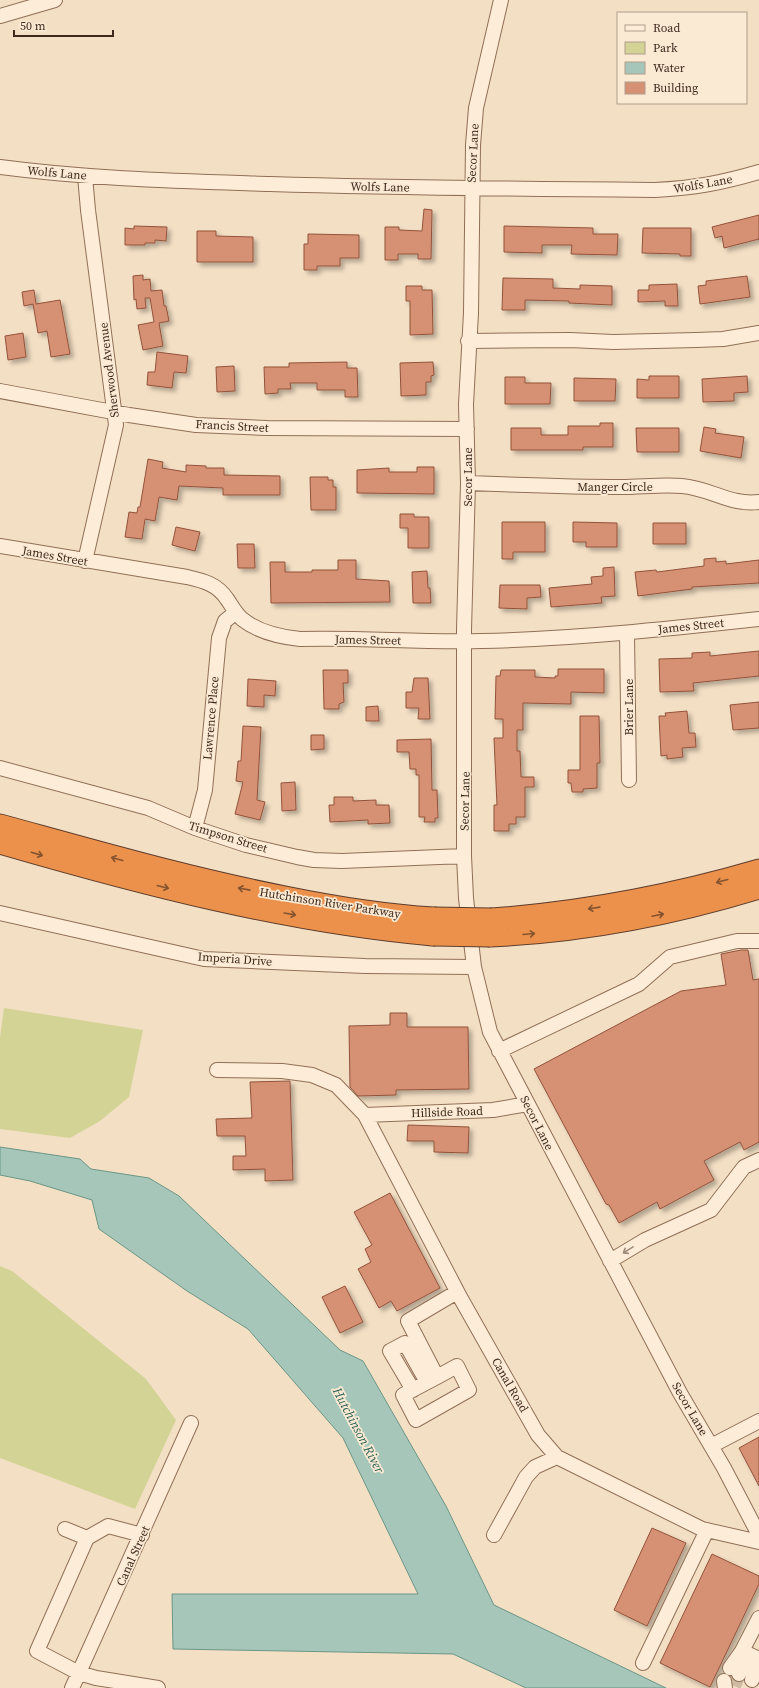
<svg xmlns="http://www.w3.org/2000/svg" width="759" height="1688" font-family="'Source Serif 4',serif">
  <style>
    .green { fill: #d3d396 }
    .water { fill: #a6c6b9; stroke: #6b9686 }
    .building { fill: #d69175; stroke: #93523a; filter: url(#shadow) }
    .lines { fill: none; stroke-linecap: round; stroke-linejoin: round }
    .minor-tunnel { stroke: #cfbba3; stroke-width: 14; stroke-dasharray: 14 7; stroke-linecap: butt }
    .minor-casing { stroke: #916f57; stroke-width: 16 }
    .highway-casing { stroke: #5e3d2c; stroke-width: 23 }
    .minor { stroke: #fdedd8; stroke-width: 14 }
    .highway { stroke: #ec914b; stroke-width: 21 }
    .highway-bridge-casing { stroke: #5e3d2c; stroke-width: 23; stroke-linecap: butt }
    .highway-bridge { stroke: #ec914b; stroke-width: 21 }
    .oneway { stroke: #84532f }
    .oneway2 { stroke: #9e8b7a }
    .labels { text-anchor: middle; stroke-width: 3.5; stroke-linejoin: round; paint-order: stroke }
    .street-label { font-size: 12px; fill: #3f291d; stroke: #faead4 }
    .water-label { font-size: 13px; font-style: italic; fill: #2b6056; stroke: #faead4 }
  </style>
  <defs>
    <filter id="shadow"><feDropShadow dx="3.5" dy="3.5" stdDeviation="2" flood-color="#0004"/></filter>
  </defs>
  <rect width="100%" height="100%" fill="#f3dfc4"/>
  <path class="green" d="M4,1008L143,1030L129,1097L100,1121L70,1138L0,1129V1038Z
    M0,1266L12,1271L146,1379L176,1420L135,1509L0,1458Z"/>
  <path class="water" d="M0,1147L80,1159L91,1169L149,1178L179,1196L340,1350L363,1361L446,1506L494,1605L666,1688H526L453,1654L173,1649L172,1594H418L343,1438L248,1329L187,1291L99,1229L92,1200L30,1181L0,1175Z"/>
  <path class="building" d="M424,209L432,210L431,259H418V254H398V260H385V227H399V230L422,231Z
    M759,215V239L724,248L722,236L715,238L712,227Z
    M134,226L167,227L166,241L155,240V243H145V245H125V228L134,229Z
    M504,226L593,228V234H618L617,255L571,254L572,245H542V253L504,252Z
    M643,228H691V256H680V254L642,253Z
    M197,231H216V236L253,237V262H197Z
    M308,234L359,235V258H340V266H317V270H304V244H308Z
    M143,275V280L150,279L151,291L162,290L164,306H166L169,321L159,323L163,346L143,350L138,325L154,322L150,298H145L146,308L137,309L136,299L134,300L133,276Z
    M747,276L750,297L700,304L698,286L706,285V281Z
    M503,278L553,279V288L580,289V285L612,286V305L569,303V301L525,300V310H502Z
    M677,284L678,306H665V301L638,302V290H649V285Z
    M406,286H422V290H432L433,334L410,335V301H406Z
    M34,290L36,304L60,300L70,354L51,357L47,331L38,333L33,304L24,306L22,292Z
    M23,333L26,357L8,360L5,336Z
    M157,352L188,356L186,373L174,372L172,388L147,385L148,372H155Z
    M347,362V368H357L358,397H345V390H317V383H290L291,389H278V393L265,394L264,367H289V363Z
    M433,362L434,375L431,376V382H426V395L401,396L400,363Z
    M234,366L235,391L217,392L216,367Z
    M649,376H679V398H637V379L649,380Z
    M747,376L748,392L734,393V401L703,402L702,379Z
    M505,377H525V383H551L550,404H505Z
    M574,378L616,379L615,401H574Z
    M600,423H613V447H583V450H511V428H541V435H568V426H600Z
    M704,427L716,429L715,433L744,437L741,458L700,451Z
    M636,428H679V452H637Z
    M148,459L163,462L162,468L186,472V465L206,466V468H224V475L280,476V495H223V488L179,486L177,500L159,497L155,521L145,519L142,539L125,537L129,512L137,513L138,507H140Z
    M417,467H434V494L357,493V470L389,468V472H417Z
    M310,477H328V480H333V487H336V510H311Z
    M400,514H414V517H429V548H408V528H400Z
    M502,522H545V552H513V559H502Z
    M573,522L617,523V547H586V542H573Z
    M653,523H686V544H653Z
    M176,527L200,532L195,551L172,545Z
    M237,544H254L255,568H238Z
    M716,558V562L726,561V564L759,560V583L692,587V589L638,596L635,572L656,570L657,572L704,566V559Z
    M338,560H356V579L389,581L390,602L271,603L270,562H285V572H312V570H338Z
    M614,567L615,596L601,597L602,603L551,607L549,588L592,584L591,577L603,576V568Z
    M427,571L428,588H430L431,603H413L412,572Z
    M500,585H540L541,597L527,598V609L499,608Z
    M759,651V676L693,683L694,691L660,692L659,659L692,658V653L710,652V656Z
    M558,669H604V693L571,692V704L523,703V730H517V751H520L521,777H534V787H525V817H516V824H509V831H494V805H497L494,738H503V719H495L496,676H500L501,670H535V677L555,678V676H558Z
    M323,670H348V683H343L344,702L339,704V709H324Z
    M414,678H428L430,719H418L419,708H406V692H412Z
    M248,679L276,681L275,696L264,695V707L247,706Z
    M759,702V728L733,730L730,705Z
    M378,706L379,721H366V707Z
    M687,711L689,733H695L696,747L682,748L683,757L667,759V755L661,756L659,716H666L665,713Z
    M580,716H599L600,763H597V788L583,789V792H572L571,783H568V770H580Z
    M243,726L261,727L257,800L265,802L260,820L235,814L243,782L236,781L238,761H241Z
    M311,735H324V749L311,750Z
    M431,739L432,790H437L438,818H435V822H424L425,817H419V775H416V769H410L409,752H397V740Z
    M295,782L296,810L282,811L281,783Z
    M334,797H353V801L376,800V805H389L390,823L368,824V820L330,822L329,805H334Z
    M741,950H748L753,980L759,979V1142L744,1150L740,1142L704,1161L714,1180L660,1209L657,1202L619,1223L609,1205L606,1204L534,1069L681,991L726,985L721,954Z
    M390,1013H407V1027H468L469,1089L396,1090V1095L358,1096L350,1087L349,1026L390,1025Z
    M290,1081L293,1180L265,1181V1169L233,1170V1156H246L245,1136H217L216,1119L252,1118L250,1082Z
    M408,1125L469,1127L468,1153L434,1152V1141H407Z
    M390,1193L440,1288L397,1311L391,1301L379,1308L358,1269L371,1262L365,1249L372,1245L354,1212Z
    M345,1286L363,1322L340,1333L322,1297Z
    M759,1437V1486L739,1448Z
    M652,1528L686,1543L647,1626L614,1610Z
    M712,1554L759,1576V1584L710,1687L660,1663Z"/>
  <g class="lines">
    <path class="minor-tunnel" d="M734,1686L739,1674"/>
    <g class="minor-casing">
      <path id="minor" d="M501,0L476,108L473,145L471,313L466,404L468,483L464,630V856L466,898L474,967L490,1032L680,1393L724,1468L759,1535
        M0,16L55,0
        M0,167C90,179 179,181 270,184C398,188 527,189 655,190C694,188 722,183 759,172
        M468,341L570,340L613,342L696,340L723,339L759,333
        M0,391L129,415L196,425L267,428L467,429
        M468,483C519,485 570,487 621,487C641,487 663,484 682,486C710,488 731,506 759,502
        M0,546L187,577C204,581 217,584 227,599C232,606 235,613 242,619C258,632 280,637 300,639C361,637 421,643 482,641C575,639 667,629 759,619
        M85,561L116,425L88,210L85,176
        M627,634L629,780
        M0,768L148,808L195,828L246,845L297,857L314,860L342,861L464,856
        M195,828L205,790L219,638L225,621L235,613
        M0,913L204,959L365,966L474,967
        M499,1051L639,984L670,957L737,941H759
        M217,1070L282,1071L312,1075L336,1085L365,1115L460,1297L538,1435L557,1457L702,1529L759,1542
        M365,1115L493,1110L528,1104
        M610,1261L645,1240L711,1210L744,1167L759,1160
        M437,1377L403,1395L416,1420L469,1390L457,1366L437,1377L408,1321L457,1292
        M413,1390L390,1351L405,1343L427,1382
        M711,1446L759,1421
        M65,1529L87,1538L37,1651L79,1673L96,1678L158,1688
        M494,1535L526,1477L535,1467L557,1457
        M87,1538L108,1526L142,1535
        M759,1618L742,1651L759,1659
        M643,1663L707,1530
        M730,1668L742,1651
        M739,1674L750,1655
        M752,1680L759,1662
        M724,1681L725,1688
        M72,1688L191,1423"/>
    </g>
    <g class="highway-casing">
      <path id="highway" d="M0,825C95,851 188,878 285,897C334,907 384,915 434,918
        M0,843C141,884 286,922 433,935
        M492,919C585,912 670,896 759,870
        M490,936C582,932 671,915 759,888"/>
    </g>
    <use href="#minor" class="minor"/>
    <use href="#highway" class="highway"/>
    <g class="highway-bridge-casing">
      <path id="highway-bridge" d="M434,918L492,919
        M433,935L490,936"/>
    </g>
    <use href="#highway-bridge" class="highway-bridge"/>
  </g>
  <defs><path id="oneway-shaft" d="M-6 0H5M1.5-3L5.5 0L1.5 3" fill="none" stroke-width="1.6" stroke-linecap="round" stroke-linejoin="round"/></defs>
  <g class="oneway">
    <use href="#oneway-shaft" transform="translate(37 854) rotate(16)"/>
    <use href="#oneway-shaft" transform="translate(117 859) rotate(-165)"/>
    <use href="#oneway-shaft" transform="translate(722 881) rotate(165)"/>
    <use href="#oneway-shaft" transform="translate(163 887) rotate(14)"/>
    <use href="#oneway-shaft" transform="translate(244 889) rotate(-169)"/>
    <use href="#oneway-shaft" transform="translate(594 908) rotate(172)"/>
    <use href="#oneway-shaft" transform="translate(290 914) rotate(10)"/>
    <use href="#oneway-shaft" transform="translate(658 915) rotate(-12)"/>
    <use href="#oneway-shaft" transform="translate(529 934) rotate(-5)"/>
  </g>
  <use class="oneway2" href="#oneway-shaft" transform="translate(628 1250) rotate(148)"/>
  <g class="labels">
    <g class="street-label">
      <text transform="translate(473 153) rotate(-87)" y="4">Secor Lane</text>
      <text transform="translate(57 173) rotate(5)" y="4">Wolfs Lane</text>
      <text transform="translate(703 184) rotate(-10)" y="4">Wolfs Lane</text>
      <text transform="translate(380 187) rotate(1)" y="4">Wolfs Lane</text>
      <text transform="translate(109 370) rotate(-97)" y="4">Sherwood Avenue</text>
      <text transform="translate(232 426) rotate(3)" y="4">Francis Street</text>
      <text transform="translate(468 477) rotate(-90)" y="4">Secor Lane</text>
      <text x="615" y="491">Manger Circle</text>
      <text transform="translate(55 556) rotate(10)" y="4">James Street</text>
      <text transform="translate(691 626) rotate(-6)" y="4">James Street</text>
      <text transform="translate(368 640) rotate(1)" y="4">James Street</text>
      <text transform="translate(629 707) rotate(-90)" y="4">Brier Lane</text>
      <text transform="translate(211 718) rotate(-85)" y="4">Lawrence Place</text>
      <text transform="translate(465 801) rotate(-89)" y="4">Secor Lane</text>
      <text transform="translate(228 837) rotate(17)" y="4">Timpson Street</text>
      <text transform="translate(330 903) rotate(9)" y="4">Hutchinson River Parkway</text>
      <text transform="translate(235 959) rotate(4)" y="4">Imperia Drive</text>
      <text transform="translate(447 1112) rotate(-2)" y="4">Hillside Road</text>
      <text transform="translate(537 1123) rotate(63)" y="4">Secor Lane</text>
      <text transform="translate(510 1385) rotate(60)" y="4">Canal Road</text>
      <text transform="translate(690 1409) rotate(60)" y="4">Secor Lane</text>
      <text transform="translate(133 1556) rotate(-66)" y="4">Canal Street</text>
    </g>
    <g class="water-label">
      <text transform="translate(359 1430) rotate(62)" y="5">Hutchinson River</text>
    </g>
  </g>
  <rect x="617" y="12" width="130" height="92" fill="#faead4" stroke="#af9d8b"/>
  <rect x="625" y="25" width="20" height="6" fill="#fdedd8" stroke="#af9d8b"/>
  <text x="653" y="32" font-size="12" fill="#3f291d">Road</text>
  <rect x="625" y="42" width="20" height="12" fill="#d3d396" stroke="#af9d8b"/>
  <text x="653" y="52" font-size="12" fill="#3f291d">Park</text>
  <rect x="625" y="62" width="20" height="12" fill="#a6c6b9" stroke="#af9d8b"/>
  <text x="653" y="72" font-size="12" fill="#3f291d">Water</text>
  <rect x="625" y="82" width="20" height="12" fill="#d69175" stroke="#af9d8b"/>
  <text x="653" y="92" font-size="12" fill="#3f291d">Building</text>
  <path d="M14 30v6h99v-6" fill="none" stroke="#3f291d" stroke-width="2"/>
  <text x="20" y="30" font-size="12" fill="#3f291d" stroke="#faead4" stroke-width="3" paint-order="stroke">50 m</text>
</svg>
